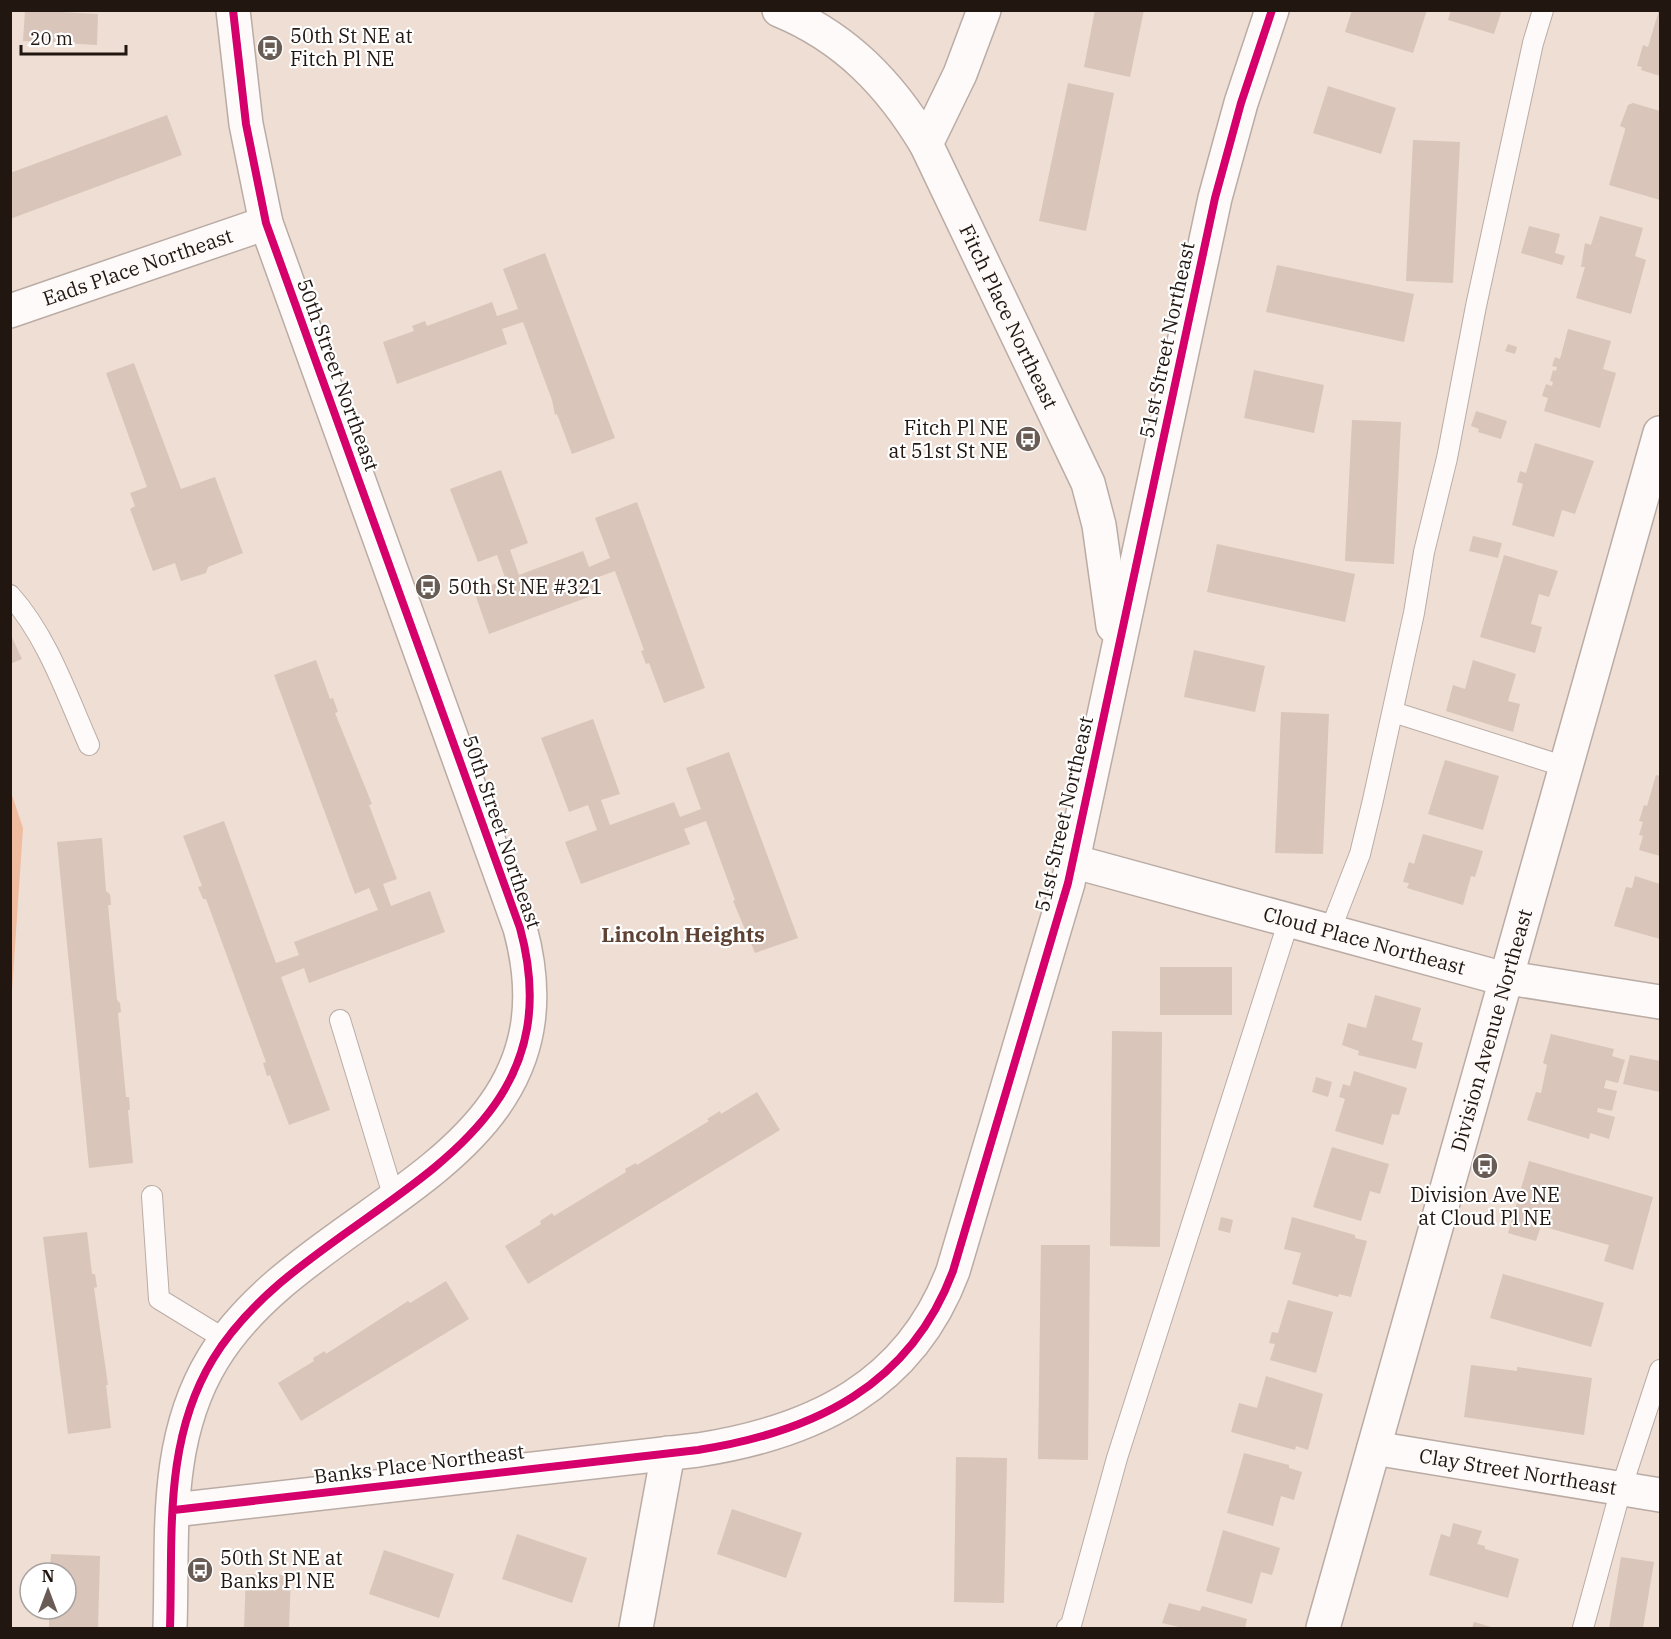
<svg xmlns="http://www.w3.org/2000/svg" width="1671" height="1639" font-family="'IBM Plex Serif',serif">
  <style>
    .green { fill: #efbca0 }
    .building { fill: #d9c5b9 }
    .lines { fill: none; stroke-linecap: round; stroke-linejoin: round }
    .service-casing { stroke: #baaca5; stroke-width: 22 }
    .minor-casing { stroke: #baaca5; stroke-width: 36 }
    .tertiary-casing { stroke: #baaca5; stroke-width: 36 }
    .service { stroke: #fdfaf9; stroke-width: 20 }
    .minor { stroke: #fdfaf9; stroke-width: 33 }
    .tertiary { stroke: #fdfaf9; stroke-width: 33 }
    .cycleway-casing { stroke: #fff; stroke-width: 11 }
    .cycleway { stroke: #d6006c; stroke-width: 8 }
    .labels { text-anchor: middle; stroke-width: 4.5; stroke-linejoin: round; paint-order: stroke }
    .poi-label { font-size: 20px; fill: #211610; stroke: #fff; text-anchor: start }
    .street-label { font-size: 20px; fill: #211610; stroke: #fff }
    .neighbourhood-label { font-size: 21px; font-weight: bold; fill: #5e4334; stroke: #fff }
  </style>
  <rect width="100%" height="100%" fill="#efded4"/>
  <path class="green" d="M11,792L23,828L11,1006Z"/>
  <path class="building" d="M25,10L98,14L97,45L23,41Z
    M1095,10H1144L1130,77L1084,67Z
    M1352,10H1427L1413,53L1345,32Z
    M1451,10H1502L1494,34L1448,20Z
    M1659,10H1660V76L1641,70L1642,67L1637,66L1643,45L1648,47Z
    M1068,83L1114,93L1086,231L1039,221Z
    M1328,86L1396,108L1381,154L1313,133Z
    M1633,103L1660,111V200L1609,185L1625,130V128L1620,126L1628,105Z
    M167,115L182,155L10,219V173Z
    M1413,140L1460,142L1453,283L1406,281Z
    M1600,216L1643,228L1635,256L1646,260L1631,314L1576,298L1585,267H1581L1585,243L1591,245Z
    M1529,226L1560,234L1555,253L1565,256L1562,265L1521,253Z
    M545,253L615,438L572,454L557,414L555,415L552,400L523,322L502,329L507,344L397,384L383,342L414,331L412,326L425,321L427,326L492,302L497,316L518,309L503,269Z
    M1277,265L1414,294L1404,342L1266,312Z
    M1568,329L1611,341L1603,369L1616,373L1600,428L1544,411L1548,398L1542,396L1546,384L1552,386L1553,382L1550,381L1553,370L1556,371L1557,367L1552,366L1555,357L1560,359Z
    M1508,344L1517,347L1515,354L1505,351Z
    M134,363L181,489L215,477L243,553L208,567L206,573L181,581L175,563L153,571L130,509L135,506L130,493L147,487L106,373Z
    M1254,370L1324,385L1314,433L1244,418Z
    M1476,411L1507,421L1501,439L1478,432L1479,429L1471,426Z
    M1352,420L1401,422L1394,564L1345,561Z
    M1535,443L1594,461L1575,514L1562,510L1554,537L1512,525L1523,484L1517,482L1520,471L1526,473Z
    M501,470L528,543L510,550L519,575L583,551L589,567L610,558L595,518L637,502L705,688L664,703L649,663L646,664L641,651L644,650L615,571L593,579L599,593L489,634L474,591L506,580L497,555L478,562L450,489Z
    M1473,536L1502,543L1498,558L1469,551Z
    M1217,544L1355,574L1345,622L1207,592Z
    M1504,555L1558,571L1549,597L1539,594L1531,624L1542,627L1535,653L1480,637Z
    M10,633L22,659L10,664Z
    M1194,650L1265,666L1255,712L1184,697Z
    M316,660L330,699L333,698L338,712L335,713L372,804L369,805L397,879L383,884L391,906L430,891L445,932L309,983L304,968L281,977L330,1110L289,1125L270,1075L267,1076L263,1063L266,1062L206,899H203L198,887L202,886L183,836L224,821L276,963L299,955L294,942L378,910L369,888L355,894L274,675Z
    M1473,660L1516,674L1508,701L1520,704L1513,732L1446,711L1453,685L1465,689Z
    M1281,712L1329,714L1323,854L1275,853Z
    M593,719L620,794L601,800L610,825L674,802L680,817L701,809L686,768L729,752L798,938L755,953L733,901L735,900L706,821L684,829L690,844L581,884L565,842L597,830L588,805L569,812L541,738Z
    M1445,760L1499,776L1483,830L1428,814Z
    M1656,775L1660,776V856L1639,850L1643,836L1639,835L1643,822L1639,821L1644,805L1647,806Z
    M1423,834L1483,851L1475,877L1471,876L1463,905L1407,888L1409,883L1403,882L1409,862L1414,864Z
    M102,838L106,891L110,894L111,905H108L117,1000L120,1003L121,1012L118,1013L126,1097H129L130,1110H128L133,1163L89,1168L57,842Z
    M1635,876L1660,884V939L1614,926L1626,887L1632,888Z
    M1160,967H1232V1015H1160Z
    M1375,995L1421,1008L1412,1040L1423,1043L1416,1069L1358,1055L1359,1051L1342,1045L1348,1023L1366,1028Z
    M1112,1031L1162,1032L1160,1247L1110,1246Z
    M1551,1034L1614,1049L1612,1056L1625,1060L1618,1083L1606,1080L1604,1088L1617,1091L1612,1111L1598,1108L1597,1112L1615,1117L1609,1139L1590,1133L1589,1139L1527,1120L1536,1092L1541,1093L1547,1065L1543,1063Z
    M1630,1055L1660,1061V1092L1623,1084Z
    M1354,1071L1407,1088L1399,1115L1392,1114L1383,1145L1335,1131L1345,1099L1339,1097L1343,1084L1350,1086Z
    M1316,1077L1332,1082L1328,1097L1312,1092Z
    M757,1092L780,1130L528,1284L505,1246L541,1224L540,1221L552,1213L554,1216L626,1172L625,1169L636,1163L637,1165L709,1121L707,1119L720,1111L721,1114Z
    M1332,1147L1389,1164L1380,1194L1370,1191L1361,1221L1313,1207Z
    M1529,1161L1653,1197L1633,1270L1604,1261L1609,1245L1541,1226L1536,1241L1508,1233Z
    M1221,1217L1233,1220L1230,1233L1218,1230Z
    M1292,1217L1355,1235V1238L1367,1241L1351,1297L1339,1294L1338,1297L1292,1284L1301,1253L1284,1249Z
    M87,1232L92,1274H95L97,1287L94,1288L108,1385H106L111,1428L68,1434L43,1237Z
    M1041,1245H1090L1088,1460L1038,1459Z
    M1503,1274L1604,1303L1591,1347L1490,1318Z
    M446,1281L469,1319L301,1421L278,1383L314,1361L313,1358L325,1351L326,1354L408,1301L410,1303Z
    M1288,1300L1333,1312L1316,1373L1270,1360L1275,1344L1269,1343L1272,1332L1278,1333Z
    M1471,1365L1517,1371V1367L1592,1378L1584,1435L1464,1417Z
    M1266,1376L1323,1394L1308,1450L1296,1446L1295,1450L1231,1432L1239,1403L1257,1408Z
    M1244,1453L1289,1465V1468L1302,1472L1294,1500L1281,1496L1273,1526L1227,1513Z
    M956,1457L1007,1458L1004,1603L954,1602Z
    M732,1509L802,1533L786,1578L717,1554Z
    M1453,1523L1482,1531L1477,1544L1485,1546V1549L1519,1559L1508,1598L1429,1575L1441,1534L1450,1537Z
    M1223,1530L1280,1548L1272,1575L1261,1572L1252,1604L1206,1591Z
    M517,1534L587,1558L572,1603L502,1579Z
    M384,1550L454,1574L439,1618L369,1594Z
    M51,1554L100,1556L98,1628H49V1609H66V1573H50Z
    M1621,1557L1654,1562L1643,1628H1609Z
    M246,1574L291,1575L289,1628H244Z
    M1169,1603L1200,1611L1202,1606L1247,1619L1245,1628H1183L1162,1623Z
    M1474,1622L1495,1628H1472Z"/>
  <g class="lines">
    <g class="service-casing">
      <path id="service" d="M10,595C47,636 67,695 89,745
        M1393,712L1566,767
        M1330,931L1360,854L1373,800L1414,613L1424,552L1447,458L1476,306L1533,43L1543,10
        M340,1020L394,1198
        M152,1196L159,1299L226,1340
        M1067,1628L1071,1625L1117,1458L1289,920
        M1583,1628L1621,1489L1660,1370"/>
    </g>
    <g class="minor-casing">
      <g id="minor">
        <path id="s1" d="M779,10C845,37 890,84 926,144L1088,483L1099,525L1113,626"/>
        <path d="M926,144L960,74L984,10"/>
        <path id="s2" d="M10,311L266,223"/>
        <path id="s3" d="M1072,861L1490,975L1660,1002"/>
        <path id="s4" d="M1374,1448L1660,1495"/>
        <path d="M174,1510L698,1450C814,1432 910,1386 953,1271L1068,883L1215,198L1241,103L1272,10"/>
        <path d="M170,1628C173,1536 163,1441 213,1359C308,1202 585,1166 520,928L266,223L246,124L233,10"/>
        <path d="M636,1628L668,1453"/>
      </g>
    </g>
    <g class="tertiary-casing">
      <g id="tertiary">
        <path id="s5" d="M1323,1628L1660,433"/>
      </g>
    </g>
    <use href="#service" class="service"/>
    <use href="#minor" class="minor"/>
    <use href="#tertiary" class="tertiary"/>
    <g class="cycleway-casing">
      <path id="cycleway" d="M174,1510L698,1450C814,1432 910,1386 953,1271L1068,883L1215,198L1241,103L1272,10
        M170,1628C173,1536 163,1441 213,1359C308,1202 585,1166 520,928L266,223L246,124L233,10"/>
    </g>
    <use href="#cycleway" class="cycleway"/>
  </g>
  <defs>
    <g id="bus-disc" transform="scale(1.35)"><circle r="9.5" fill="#695c55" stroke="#fff"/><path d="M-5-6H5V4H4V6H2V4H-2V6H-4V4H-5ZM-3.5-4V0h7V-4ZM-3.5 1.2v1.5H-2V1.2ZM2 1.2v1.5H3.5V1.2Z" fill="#fff"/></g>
  </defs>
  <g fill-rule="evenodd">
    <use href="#bus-disc" x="270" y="48"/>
    <use href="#bus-disc" x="1028" y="439"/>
    <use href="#bus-disc" x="428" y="587"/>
    <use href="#bus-disc" x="1485" y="1166"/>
    <use href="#bus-disc" x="200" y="1570"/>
  </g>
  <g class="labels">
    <g class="poi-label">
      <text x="290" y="43">50th St NE at<tspan x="290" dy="23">Fitch Pl NE</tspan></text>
      <text x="1008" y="435" text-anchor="end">Fitch Pl NE<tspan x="1008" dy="23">at 51st St NE</tspan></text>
      <text x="448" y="594">50th St NE #321</text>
      <text x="1485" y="1202" text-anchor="middle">Division Ave NE<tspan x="1485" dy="23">at Cloud Pl NE</tspan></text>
      <text x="220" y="1565">50th St NE at<tspan x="220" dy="23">Banks Pl NE</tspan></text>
    </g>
    <g class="street-label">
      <text dy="7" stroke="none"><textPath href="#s2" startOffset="135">Eads Place Northeast</textPath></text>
      <text dy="7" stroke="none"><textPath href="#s1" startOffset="394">Fitch Place Northeast</textPath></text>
      <text transform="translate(1167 340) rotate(-78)" y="7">51st Street Northeast</text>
      <text transform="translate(338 375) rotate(70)" y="7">50th Street Northeast</text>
      <text transform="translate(1064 814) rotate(-77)" y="7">51st Street Northeast</text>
      <text transform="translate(502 832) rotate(71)" y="7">50th Street Northeast</text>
      <text dy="7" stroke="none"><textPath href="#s3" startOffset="303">Cloud Place Northeast</textPath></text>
      <text dy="7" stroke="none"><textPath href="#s5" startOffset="621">Division Avenue Northeast</textPath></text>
      <text transform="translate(419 1464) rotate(-7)" y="7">Banks Place Northeast</text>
      <text dy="7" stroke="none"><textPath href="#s4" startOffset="146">Clay Street Northeast</textPath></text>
    </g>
    <g class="neighbourhood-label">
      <text x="683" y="942">Lincoln Heights</text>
    </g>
  </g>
  <rect width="1671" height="1639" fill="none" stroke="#211610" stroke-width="24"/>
  <g transform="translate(48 1591)"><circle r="28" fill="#ffffff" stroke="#a6a29f" stroke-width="1.5"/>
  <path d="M0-4.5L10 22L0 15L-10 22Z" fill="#695c55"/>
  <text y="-9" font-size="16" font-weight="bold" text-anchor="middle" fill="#211610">N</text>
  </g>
  <path d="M21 45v9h105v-9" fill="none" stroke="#211610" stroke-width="3"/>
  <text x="30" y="45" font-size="18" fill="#211610" stroke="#ffffff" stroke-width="4.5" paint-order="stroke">20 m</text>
</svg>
